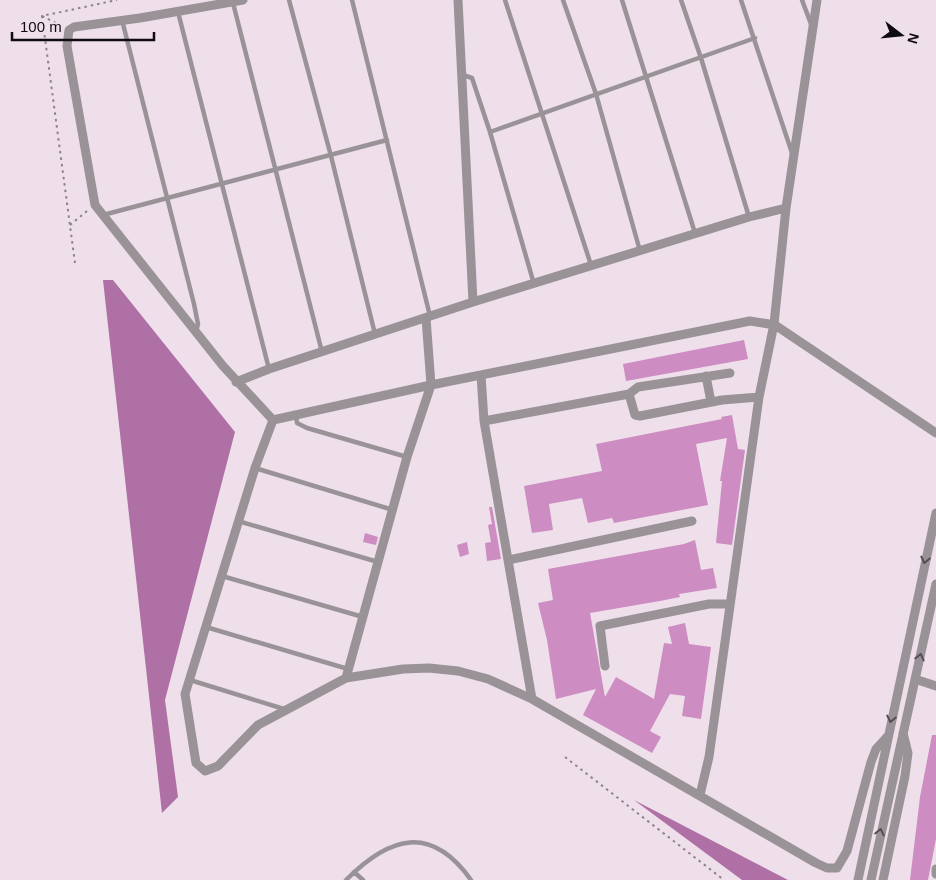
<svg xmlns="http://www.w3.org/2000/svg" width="936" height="880" font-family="Helvetica,sans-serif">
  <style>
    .water { fill: #af70a5 }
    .building { fill: #cd8cc2 }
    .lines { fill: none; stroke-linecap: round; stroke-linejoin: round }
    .path { stroke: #8e838b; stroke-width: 2; stroke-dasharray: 2.5 4; stroke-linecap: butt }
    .service { stroke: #999398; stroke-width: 4.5 }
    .minor { stroke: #999398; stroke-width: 9 }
    .oneway { stroke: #544e53 }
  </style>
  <rect width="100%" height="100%" fill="#eedfea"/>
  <path class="water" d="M103,280H113L235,432L165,700L178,797L162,813Z
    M634,800L788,880H742Z"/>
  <path class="building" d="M744,340L748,359L626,381L623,364Z
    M732,415L738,449L745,450L732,545L716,543L722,481H720L727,438L696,444L708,505L614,523L612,518L588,523L582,498L549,504L553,530L532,533L524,486L602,471L596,444L722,419L721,417Z
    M489,507H492L501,559L487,561L485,543L491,542L488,525L492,524Z
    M365,533L378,537L376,545L363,542Z
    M695,540L701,570L713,568L717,588L679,594L680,597L660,601L590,613L605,697L616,677L654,699L664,643L672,644L668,627L685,623L689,644L711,647L701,719L682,716L685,696L670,694L650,731L661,737L652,753L583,715L596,689L556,699L547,640L538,603L553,600L548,569L684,544Z
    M467,542L469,554L460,557L457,545Z
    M932,735H936V839L928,880H910L920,797Z"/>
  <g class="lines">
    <path class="path" d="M42,16L62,26
      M70,225L87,211
      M75,263L42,16L117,0
      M565,757L724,880"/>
    <path class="service" d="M289,0L331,156L375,334
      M352,0L430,316
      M505,0L591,265
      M563,0L596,94L640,251
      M622,0L695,233
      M681,0L701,58L749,217
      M741,0L792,153
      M802,0L811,24
      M233,3L322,352
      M178,12L269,369
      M122,20L194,304L198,324L196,332
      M463,75L472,78L490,132L755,38
      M490,132L534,284
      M103,215L387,140
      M296,416L297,423L307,428L407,457
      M255,468L393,510
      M238,521L378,562
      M222,576L363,617
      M206,627L348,669
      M190,680L284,709
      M354,872L363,880
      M346,880C390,836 431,824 471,880"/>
    <path class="minor" d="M243,0L140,18L74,27L69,30L67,46L95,205L223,366L273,420
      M458,0L473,302
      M730,373L638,387L629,394L635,415L640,416L722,400L759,397
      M481,375L484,421L532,699
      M706,376L711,402
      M236,382L269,369L473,302L749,217L786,208
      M273,420L255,468L185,694L196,763L205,771L218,766L258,725L346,678L403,669L429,668L458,671L488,679L532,699L816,863L827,868H837L847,851L871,762L876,749L887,737
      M273,420L431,385L750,321L775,325L936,433
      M484,421L629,394
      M508,560L692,521
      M605,666L600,626L709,604H730
      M346,678L407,457L431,385L426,318
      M915,679L936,686
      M700,795L709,757L759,397L774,324L786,208L817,0
      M936,869V874
      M858,880L936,513
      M871,880L936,584
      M883,880L905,776L908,753L903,733"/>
  </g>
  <defs><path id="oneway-chevron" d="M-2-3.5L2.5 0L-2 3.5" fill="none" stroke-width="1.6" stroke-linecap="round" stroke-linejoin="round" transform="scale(1.25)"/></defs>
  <g class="oneway">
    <use href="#oneway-chevron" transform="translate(925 560) rotate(103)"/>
    <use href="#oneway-chevron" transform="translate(920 657) rotate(-77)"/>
    <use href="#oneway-chevron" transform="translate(891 719) rotate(102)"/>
    <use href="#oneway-chevron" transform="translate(880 832) rotate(-78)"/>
  </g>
  <g transform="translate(901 35) rotate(106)" stroke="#eedfea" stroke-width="4" paint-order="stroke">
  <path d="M0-4L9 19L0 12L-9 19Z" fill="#0f0a0e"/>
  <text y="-8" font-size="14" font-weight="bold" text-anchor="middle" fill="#0f0a0e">N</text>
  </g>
  <path d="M12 32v8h142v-8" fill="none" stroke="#0f0a0e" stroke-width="2.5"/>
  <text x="20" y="32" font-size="15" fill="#0f0a0e" stroke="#eedfea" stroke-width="4" paint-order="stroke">100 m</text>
</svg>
